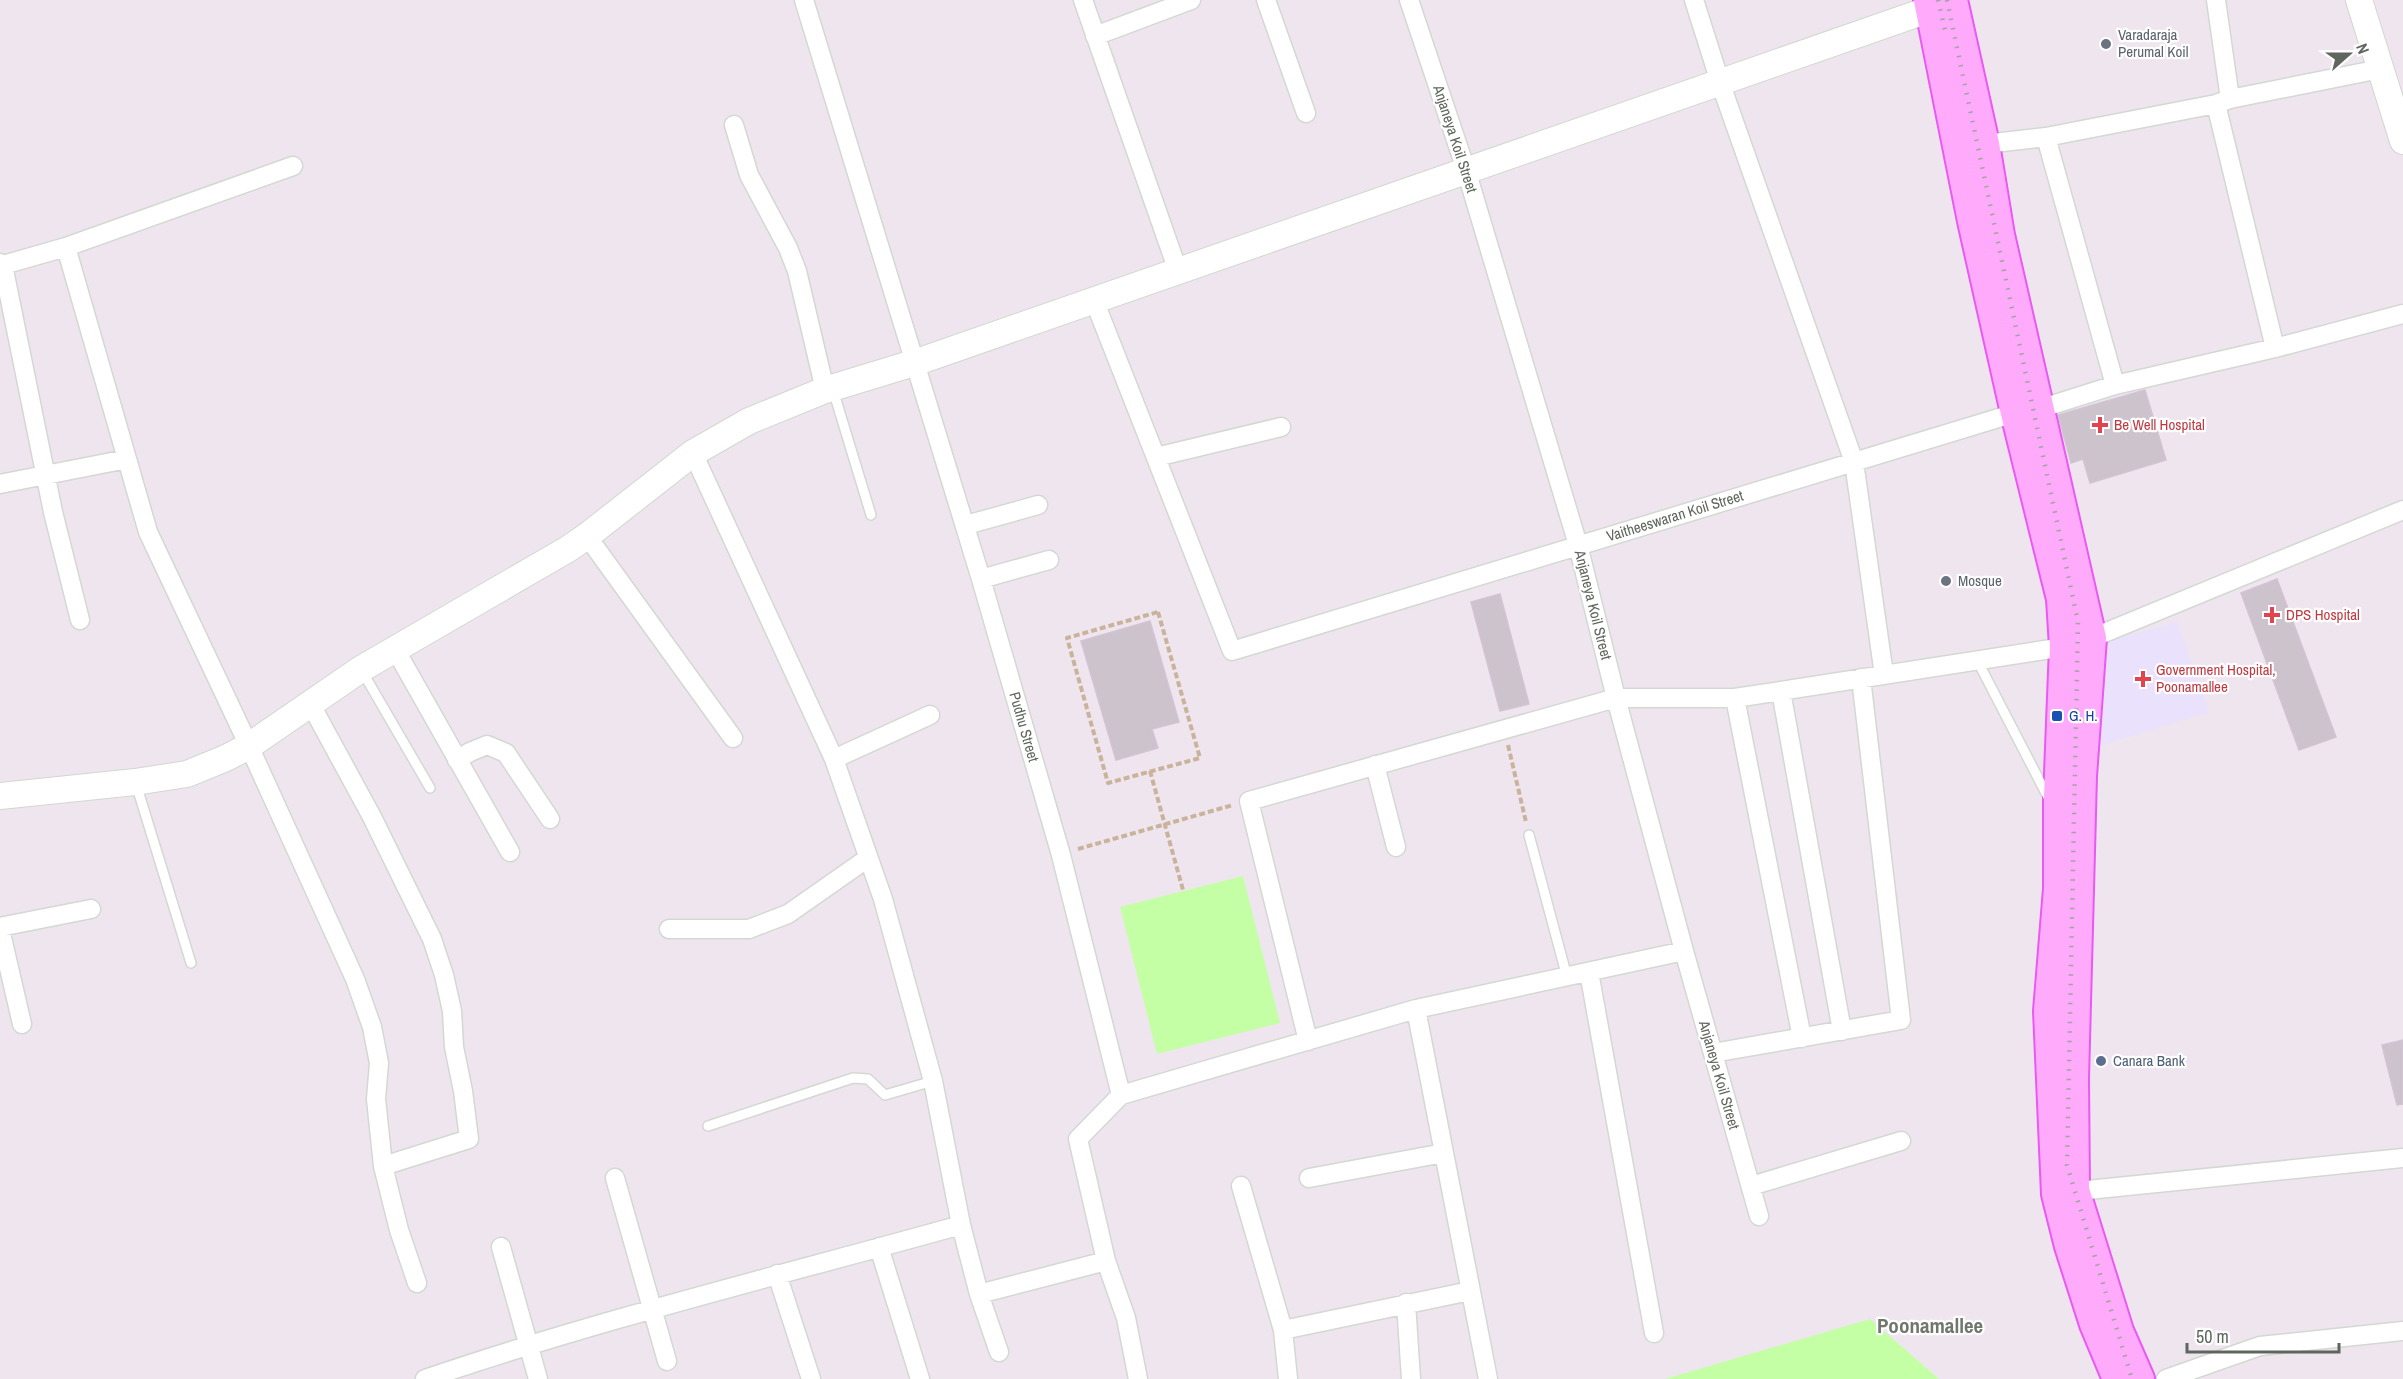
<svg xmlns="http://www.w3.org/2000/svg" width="2403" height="1379" font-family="'Archivo Narrow',sans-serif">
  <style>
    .medical { fill: #eae1fc }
    .water { fill: #c4ffa5 }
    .building { fill: #ccc3cd; stroke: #d3c3d4; stroke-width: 1.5 }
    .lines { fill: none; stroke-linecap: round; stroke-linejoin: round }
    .lane-casing { stroke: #d3d9d2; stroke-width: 12 }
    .street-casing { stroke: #d3d9d2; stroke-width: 21 }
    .secondary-casing { stroke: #d1d8cf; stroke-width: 28 }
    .primary-casing { stroke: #ea59f4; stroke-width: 32 }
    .path { stroke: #cab39b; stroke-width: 4; stroke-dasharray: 6 3; stroke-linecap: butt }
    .lane { stroke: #fff; stroke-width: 9 }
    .street { stroke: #fff; stroke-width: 18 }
    .secondary { stroke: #fff; stroke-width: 26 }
    .primary { stroke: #ffaafa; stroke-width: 28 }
    .rail { stroke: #a2a4a1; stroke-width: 4.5; stroke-dasharray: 1.5 8; stroke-linecap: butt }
    .worship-dot { fill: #6b7280; stroke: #fff; stroke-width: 2 }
    .health-dot { fill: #e0444e; stroke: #fff; stroke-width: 2 }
    .transit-dot { fill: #1a4fb4; stroke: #fff; stroke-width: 2 }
    .service-dot { fill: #5c6f8a; stroke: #fff; stroke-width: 2 }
    .labels { text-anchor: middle; stroke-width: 4.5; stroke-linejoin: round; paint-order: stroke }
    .worship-label { font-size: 15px; fill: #5b616d; stroke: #fff; text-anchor: start }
    .street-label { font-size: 15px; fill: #5f665d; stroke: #fff }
    .health-label { font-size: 15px; fill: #be3a42; stroke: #fff; text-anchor: start }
    .transit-label { font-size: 15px; fill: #164399; stroke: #fff; text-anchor: start }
    .service-label { font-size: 15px; fill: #4e5e75; stroke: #fff; text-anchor: start }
    .district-label { font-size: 21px; font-weight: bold; fill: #70786e; stroke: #fff }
  </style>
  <rect width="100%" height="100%" fill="#efe5ef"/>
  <path class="medical" d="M2177,622L2209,712L2081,752L2091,646Z"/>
  <path class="water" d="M1243,876L1280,1023L1157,1054L1120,907Z
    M1870,1319L1939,1379H1665Z"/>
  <path class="building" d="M2145,390L2166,460L2090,483L2083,459L2071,463L2058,415Z
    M2277,579L2336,737L2299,750L2241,593Z
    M1500,594L1529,704L1500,711L1471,602Z
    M1150,621L1179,722L1152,729L1158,748L1116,760L1081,641Z
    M2403,1040V1104L2397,1105L2382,1045Z"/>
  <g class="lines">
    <g class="lane-casing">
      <path id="lane" d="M833,390L871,515
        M1977,660L2049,799
        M362,671L430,788
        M136,784L191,963
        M1529,835L1567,977
        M708,1126L853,1078L868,1079L885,1095L933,1081"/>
    </g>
    <g class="street-casing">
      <path id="street" d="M804,0L981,579L1061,855L1121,1095
        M1083,0L1178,271
        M1266,0L1306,113
        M1409,0L1466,170L1578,545L1616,698L1684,951L1759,1216
        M1694,0L1720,82L1854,462L1884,675
        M2216,0L2230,99
        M1095,36L1191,0
        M2216,104L2275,348
        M734,125L749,175L788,248L797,271L825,390
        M2046,137L2115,385
        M1985,144L2046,137L2216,104L2230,99L2380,69
        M66,247L293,166
        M0,263L3,265L66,247L148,532L249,746L355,979L372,1027L379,1063L376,1099L383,1166L399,1230L417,1283
        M3,265L53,512L80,620
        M1094,300L1232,651L2015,413L2039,409L2115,385L2275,348L2403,314
        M693,453L834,759L883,899L933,1081L961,1225L979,1294L999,1352
        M1156,457L1281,427
        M0,484L127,459
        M966,525L1038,505
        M587,536L733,738
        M981,579L1049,560
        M395,649L510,852
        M1781,691L1842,1031
        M1735,698L1802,1038
        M310,703L372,817L432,939L444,975L452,1011L454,1047L463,1091L469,1139L383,1166
        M834,759L930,715
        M457,760L470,752L487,745L506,753L550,819
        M1375,765L1396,847
        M0,927L91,909
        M0,929L22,1024
        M669,929H749L788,914L868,858
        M1589,972L1654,1333
        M1416,1009L1488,1379
        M1308,1041L1249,801L1616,698H1735L2064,647L2092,638L2403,510
        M1713,1053L1901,1020L1861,678
        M615,1178L667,1361
        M1309,1178L1444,1153
        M1241,1186L1283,1330L1288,1379
        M1751,1186L1901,1141
        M2068,1192L2403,1158
        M501,1247L538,1379
        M879,1247L920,1379
        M777,1274L811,1379
        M979,1294L1106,1261
        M1406,1303L1411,1379
        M1283,1330L1470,1291
        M425,1379C601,1319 782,1275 961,1225
        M1138,1379L1126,1318L1106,1261L1078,1139L1121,1095L1416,1009L1684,951
        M2166,1379L2260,1346L2403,1331"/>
    </g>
    <g class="secondary-casing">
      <path id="secondary" d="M2359,0L2403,141
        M0,796L135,782L187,774L226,758L249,746L361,669L568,549L587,536L693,453L749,421L825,390L917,362L1948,3"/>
    </g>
    <g class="primary-casing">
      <path id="primary" d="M1928,0L1972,221L2015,413L2061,599L2064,647L2058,798V889L2048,1011L2056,1194L2069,1246L2094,1324L2117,1379
        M1953,0L1985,144L2000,235L2092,638L2082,776L2074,1079L2075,1190L2119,1331L2140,1379"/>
    </g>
    <path class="path" d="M1158,612L1200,758L1108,783L1067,638Z
      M1508,745L1526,822
      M1150,771L1183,890
      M1078,849L1233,805"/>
    <use href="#lane" class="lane"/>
    <use href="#street" class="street"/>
    <use href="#secondary" class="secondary"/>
    <use href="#primary" class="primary"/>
    <path class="rail" d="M1938,0L1945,30
      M1947,0L2078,622L2067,1165L2132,1379"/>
  </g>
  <g class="worship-dot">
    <circle cx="2106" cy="44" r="6"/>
    <circle cx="1946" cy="581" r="6"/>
  </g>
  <g class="health-dot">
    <path d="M2097 416h6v6h6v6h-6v6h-6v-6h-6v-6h6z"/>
    <path d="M2269 606h6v6h6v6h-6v6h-6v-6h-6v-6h6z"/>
    <path d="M2140 670h6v6h6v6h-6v6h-6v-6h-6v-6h6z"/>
  </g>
  <rect class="transit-dot" x="2051" y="710" width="12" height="12" rx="3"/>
  <circle class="service-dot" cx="2101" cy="1061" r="6"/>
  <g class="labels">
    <g class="worship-label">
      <text x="2118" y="40">Varadaraja<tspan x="2118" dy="17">Perumal Koil</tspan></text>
      <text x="1958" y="586">Mosque</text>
    </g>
    <g class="street-label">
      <text transform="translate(1455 139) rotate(72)" y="5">Anjaneya Koil Street</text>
      <text transform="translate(1675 516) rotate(-17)" y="5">Vaitheeswaran Koil Street</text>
      <text transform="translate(1593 605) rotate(76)" y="5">Anjaneya Koil Street</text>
      <text transform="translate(1024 727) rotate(74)" y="5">Pudhu Street</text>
      <text transform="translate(1719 1075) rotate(74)" y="5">Anjaneya Koil Street</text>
    </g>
    <g class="health-label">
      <text x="2114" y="430">Be Well Hospital</text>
      <text x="2286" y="620">DPS Hospital</text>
      <text x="2156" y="675">Government Hospital,<tspan x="2156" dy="17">Poonamallee</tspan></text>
    </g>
    <g class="transit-label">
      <text x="2069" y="721">G. H.</text>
    </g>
    <g class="service-label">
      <text x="2113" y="1066">Canara Bank</text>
    </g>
    <g class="district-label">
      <text x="1930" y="1333">Poonamallee</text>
    </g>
  </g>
  <g transform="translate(2349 54) rotate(69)" stroke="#ffffff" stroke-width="4.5" paint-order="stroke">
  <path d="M0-4.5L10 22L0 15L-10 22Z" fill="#5f665d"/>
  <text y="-9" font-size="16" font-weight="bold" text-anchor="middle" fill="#5f665d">N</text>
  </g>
  <path d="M2187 1343v9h152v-9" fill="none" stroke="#5f665d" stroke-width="3"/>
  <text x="2196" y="1343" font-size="18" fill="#5f665d" stroke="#ffffff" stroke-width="4.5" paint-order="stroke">50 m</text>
</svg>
